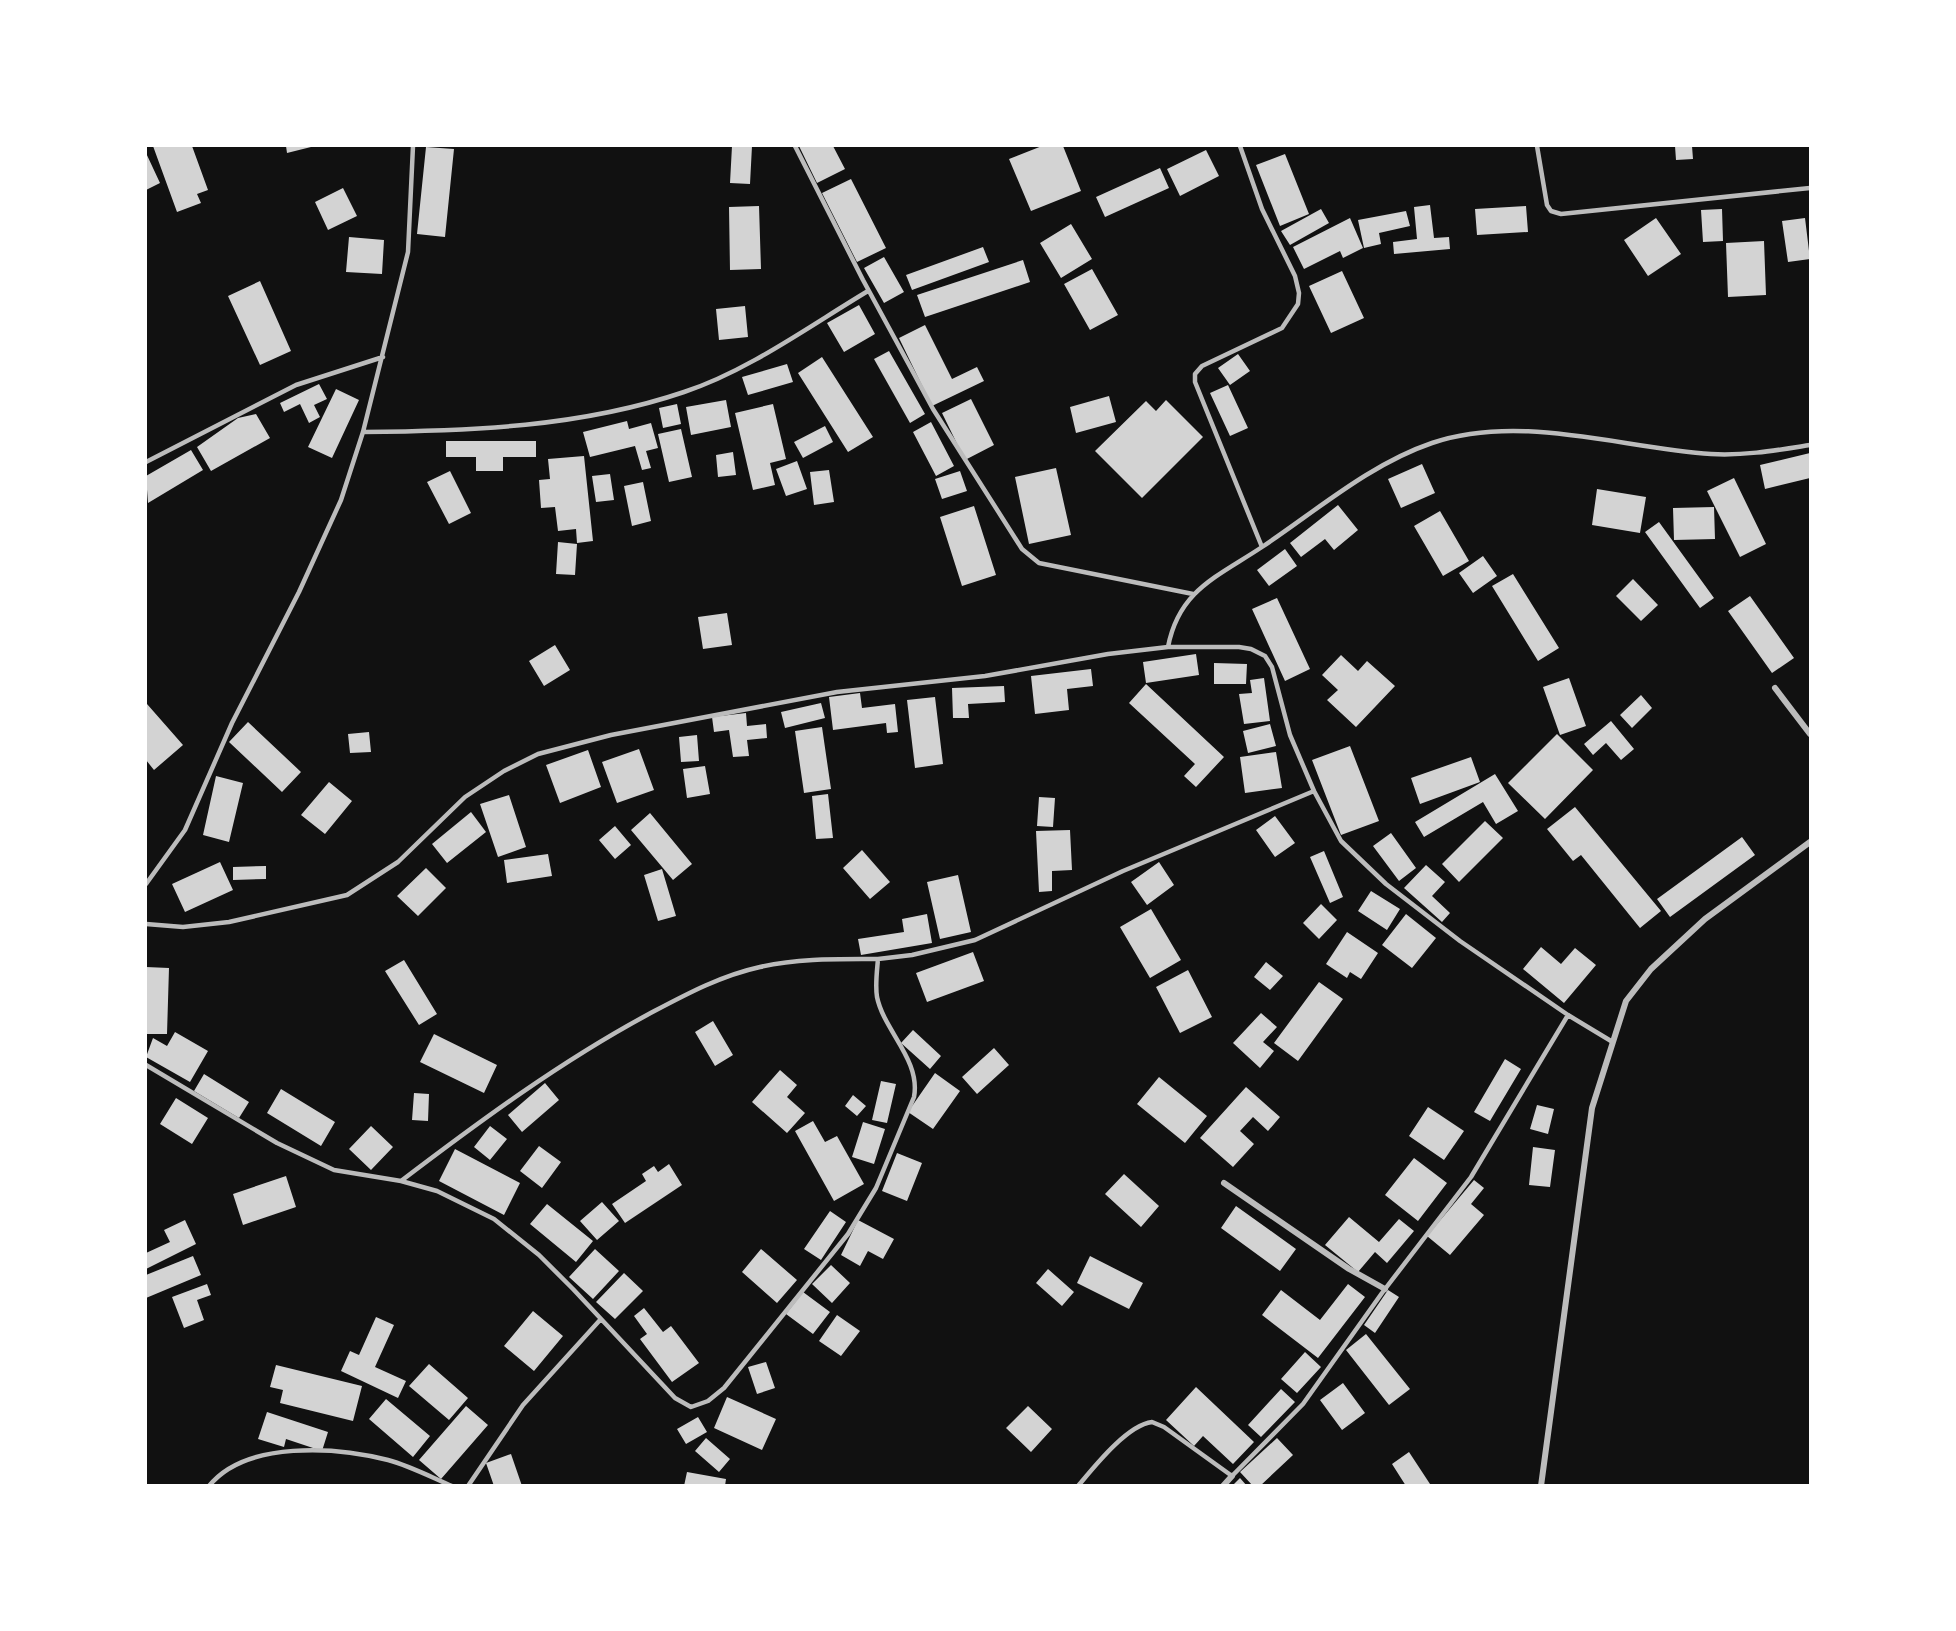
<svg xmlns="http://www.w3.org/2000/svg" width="1956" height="1631" font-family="Rubik,sans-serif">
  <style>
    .building { fill: #d3d3d3 }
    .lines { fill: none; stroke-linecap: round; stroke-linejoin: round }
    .service { stroke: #bcbcbc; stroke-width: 4.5 }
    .minor { stroke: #bcbcbc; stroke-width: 6 }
  </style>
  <rect width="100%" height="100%" fill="#111"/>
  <path class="building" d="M153,146H192L208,190L197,194L201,203L177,212Z
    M286,146H315L287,153Z
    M732,146H752L750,184L730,183Z
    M799,146H833L845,169L817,183Z
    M1042,146H1063L1081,191L1031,211L1009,159Z
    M1675,146H1692L1693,159L1676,160Z
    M426,147L454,149L445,237L417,234Z
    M1206,150L1219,176L1180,196L1167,169Z
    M146,153L160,183L146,190Z
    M1285,154L1309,214L1280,226L1256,165Z
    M1160,168L1169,188L1105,217L1096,197Z
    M851,179L886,248L857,262L822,193Z
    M343,188L357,216L328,230L315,202Z
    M1430,205L1434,238L1449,237L1450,249L1394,254L1393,242L1417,239L1414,207Z
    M759,206L761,269L730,270L729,207Z
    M1526,206L1528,232L1477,235L1475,209Z
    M1321,209L1329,223L1290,245L1281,231Z
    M1722,209L1723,241L1703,242L1701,210Z
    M1406,211L1410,226L1379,233L1381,244L1364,248L1358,220Z
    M1350,218L1363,248L1343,258L1340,251L1304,269L1293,247Z
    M1656,218L1681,254L1648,276L1624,240Z
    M1805,218L1810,259L1788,262L1782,221Z
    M1071,224L1092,259L1061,278L1040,243Z
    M349,237L384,240L382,274L346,272Z
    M1764,241L1766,295L1728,297L1726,243Z
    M983,247L989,262L912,290L906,275Z
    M884,257L904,292L884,303L864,268Z
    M1023,260L1030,282L925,317L917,295Z
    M1092,269L1118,315L1090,330L1064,284Z
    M1342,271L1364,318L1331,333L1309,286Z
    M260,281L291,351L260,365L228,296Z
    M859,305L875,334L844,352L827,323Z
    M745,306L748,337L719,340L716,309Z
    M925,325L952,379L977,367L984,381L932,406L899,338Z
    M889,351L925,414L910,423L874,359Z
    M1238,354L1250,371L1230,385L1218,368Z
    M822,357L873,437L848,452L798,373Z
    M787,364L793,382L748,395L742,377Z
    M319,384L327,399L314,405L320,417L309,423L300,404L284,412L280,403Z
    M1228,385L1248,428L1230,436L1210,393Z
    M336,389L359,400L332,458L308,447Z
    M1109,396L1116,422L1076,433L1070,407Z
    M971,399L994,445L965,460L942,413Z
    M726,400L731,427L691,435L686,407Z
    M1166,400L1203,437L1142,498L1095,451L1146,401L1156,411Z
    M677,404L681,424L663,428L659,408Z
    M773,404L786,459L770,463L775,485L753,490L735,413Z
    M256,414L270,438L211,471L197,447L238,418Z
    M627,421L629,429L651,423L658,448L646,451L651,468L642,470L635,446L590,457L583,432Z
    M931,422L954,466L936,476L913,432Z
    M825,426L833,442L803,458L794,442Z
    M681,429L692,477L669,482L658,434Z
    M446,441H536V457H503V471H476V457H446Z
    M191,450L203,470L148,503L146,476Z
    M733,452L736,475L718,477L716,455Z
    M1810,453V478L1765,489L1760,465Z
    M584,456L593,541L577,543L576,529L558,531L555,507L541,508L539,480L550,479L548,459Z
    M797,461L807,489L786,496L776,469Z
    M1422,464L1435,493L1401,508L1388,479Z
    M1056,468L1071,535L1029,544L1015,477Z
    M829,470L834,502L814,505L810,472Z
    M450,471L471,513L449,524L427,482Z
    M960,471L967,491L942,499L935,479Z
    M610,474L614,500L596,502L592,476Z
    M1734,478L1766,544L1740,557L1707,491Z
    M643,482L651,521L632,526L624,486Z
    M1597,489L1646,497L1640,533L1592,525Z
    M1338,505L1358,530L1334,550L1325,539L1301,557L1290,543Z
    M974,506L996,575L962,586L940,517Z
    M1714,507L1715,539L1674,540L1673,508Z
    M1440,511L1469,561L1443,576L1414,526Z
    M1659,522L1714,598L1700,608L1645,532Z
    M558,542L577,544L575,575L556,574Z
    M1285,549L1297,566L1269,586L1257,570Z
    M1483,556L1497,576L1473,593L1459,573Z
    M1513,574L1559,648L1538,661L1492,586Z
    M1633,579L1658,605L1641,621L1616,596Z
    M1750,596L1794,658L1772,673L1728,611Z
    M1277,598L1310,669L1285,681L1252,609Z
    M727,613L732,645L703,649L698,617Z
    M555,645L570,670L544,686L529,661Z
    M1196,654L1199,675L1146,683L1143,662Z
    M1341,655L1358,671L1367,661L1395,686L1356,727L1327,700L1338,690L1322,675Z
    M1214,663L1247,664L1246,684H1214Z
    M1091,669L1093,686L1067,689L1069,710L1035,714L1031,676Z
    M1264,678L1270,721L1244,724L1239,694L1252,693L1250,680Z
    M1569,678L1586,726L1560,735L1543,687Z
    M1146,684L1224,757L1196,787L1184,776L1195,764L1129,703Z
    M1004,686L1005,702L968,704L969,718H953L952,688Z
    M860,693L862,708L895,704L898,732L887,733L886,723L833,730L829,697Z
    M1641,695L1652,708L1632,728L1620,715Z
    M935,697L943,764L915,768L907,700Z
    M821,703L825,718L785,728L781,712Z
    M147,704L183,745L154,770L146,760Z
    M746,713L747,726L766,724L767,738L747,740L749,756L733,757L729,730L714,732L712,717Z
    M1611,721L1634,749L1621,760L1606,743L1593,755L1584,744Z
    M248,722L301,772L282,792L229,742Z
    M1270,724L1276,746L1248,753L1243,731Z
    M822,727L831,789L804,793L795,731Z
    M369,732L371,752L350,753L348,734Z
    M1557,734L1593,770L1545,819L1508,783Z
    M697,735L699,761L681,762L679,737Z
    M1350,746L1379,821L1341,835L1312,760Z
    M639,749L654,790L617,803L602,762Z
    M588,750L601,787L560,803L546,765Z
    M1276,752L1282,788L1245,793L1240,757Z
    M1471,757L1480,782L1420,804L1411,778Z
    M705,766L710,794L687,798L683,769Z
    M1495,774L1518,811L1496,824L1483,802L1424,837L1415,822Z
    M216,776L243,783L229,842L203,835Z
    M329,782L352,801L325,834L301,815Z
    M828,794L833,838L816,839L812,796Z
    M509,795L526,847L498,857L480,804Z
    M1039,797L1055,798L1053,827L1037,826Z
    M1575,807L1661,911L1640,928L1581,855L1573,861L1547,829Z
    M471,812L486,832L447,863L432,844Z
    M650,813L692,864L673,880L631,830Z
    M1275,816L1295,843L1275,857L1256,830Z
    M1485,821L1503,838L1459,882L1442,864Z
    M615,826L631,845L615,859L599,840Z
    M1070,830L1072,870L1052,871V891L1039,892L1036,831Z
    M1391,833L1416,868L1399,881L1373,846Z
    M1742,837L1755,855L1670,917L1657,899Z
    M862,850L890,882L870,899L843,868Z
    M1324,851L1343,897L1330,903L1310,857Z
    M548,854L552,876L507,883L504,860Z
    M220,862L233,890L185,912L172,884Z
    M1159,862L1174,885L1147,905L1131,882Z
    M1426,865L1445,882L1432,896L1450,913L1442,922L1404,888Z
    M266,866V879L233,880V867Z
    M426,868L446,888L418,916L397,896Z
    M662,869L676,916L658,921L644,875Z
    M958,875L971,932L940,939L927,882Z
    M1371,891L1400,909L1387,930L1358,911Z
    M1321,904L1337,920L1319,939L1303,923Z
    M1151,909L1181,960L1150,978L1120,927Z
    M927,914L932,943L861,955L858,939L904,932L902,919Z
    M1406,914L1436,938L1412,968L1382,945Z
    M1347,932L1378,953L1361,979L1350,972L1347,978L1326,964Z
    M1541,947L1561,964L1575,948L1596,965L1564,1003L1523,969Z
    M973,952L984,981L927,1002L916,973Z
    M404,960L437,1014L419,1025L385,971Z
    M1266,962L1283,976L1270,990L1254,977Z
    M146,967L169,968L167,1034H146Z
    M1188,970L1212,1017L1180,1033L1156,987Z
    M1319,982L1343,999L1298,1061L1274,1043Z
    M1261,1013L1277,1027L1263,1042L1274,1051L1260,1068L1233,1043Z
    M713,1021L733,1055L715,1066L695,1032Z
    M913,1030L941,1056L930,1069L901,1043Z
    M175,1032L208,1051L190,1082L146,1057L153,1038L167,1046Z
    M434,1034L497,1065L484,1093L420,1062Z
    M994,1048L1009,1065L977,1094L962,1077Z
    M1505,1059L1521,1069L1490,1121L1474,1112Z
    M780,1070L797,1085L787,1097L805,1113L787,1133L752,1102Z
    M935,1073L960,1091L933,1129L908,1112Z
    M204,1074L249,1102L239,1118L194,1091Z
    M1159,1077L1207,1116L1185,1143L1137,1104Z
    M881,1081L896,1084L887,1123L872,1120Z
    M545,1083L559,1100L522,1132L508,1115Z
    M1246,1087L1280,1117L1268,1131L1253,1117L1240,1131L1254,1144L1233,1167L1200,1138Z
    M281,1089L335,1122L321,1146L267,1113Z
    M414,1093L429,1094L428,1121L412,1120Z
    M853,1095L866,1106L857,1116L845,1106Z
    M176,1098L208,1118L192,1144L160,1124Z
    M1537,1105L1554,1109L1548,1134L1530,1129Z
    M1428,1107L1464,1131L1444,1160L1409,1136Z
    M813,1121L825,1142L837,1136L864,1184L834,1201L795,1131Z
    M863,1122L885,1129L874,1164L852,1157Z
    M371,1126L393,1147L371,1170L349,1149Z
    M490,1126L507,1139L490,1160L474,1147Z
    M539,1146L561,1162L542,1188L520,1171Z
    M1533,1147L1555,1150L1550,1187L1529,1185Z
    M455,1149L520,1183L504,1215L439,1181Z
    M897,1153L922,1163L907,1201L882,1191Z
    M1414,1158L1447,1183L1418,1221L1385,1195Z
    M669,1164L682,1185L625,1223L612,1204L646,1181L642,1174L654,1166L658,1172Z
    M1124,1174L1159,1206L1141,1227L1105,1194Z
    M286,1176L296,1207L243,1225L233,1194Z
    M1474,1180L1484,1188L1471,1204L1484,1215L1450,1255L1427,1236Z
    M602,1202L619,1221L597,1240L580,1221Z
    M547,1204L593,1241L576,1262L530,1224Z
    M1236,1206L1296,1249L1280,1271L1221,1228Z
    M830,1211L846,1222L821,1260L804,1249Z
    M1349,1217L1379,1242L1399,1219L1414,1231L1387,1263L1375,1252L1358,1272L1325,1245Z
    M185,1220L196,1244L146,1269V1253L170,1242L164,1230Z
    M858,1220L894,1239L883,1259L868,1251L860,1266L841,1255Z
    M595,1249L619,1271L593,1299L569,1277Z
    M761,1249L797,1280L777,1303L742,1272Z
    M193,1256L201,1275L146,1298V1275Z
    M1090,1256L1143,1283L1129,1309L1077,1283Z
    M831,1265L850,1283L832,1303L812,1284Z
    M1048,1269L1074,1292L1062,1306L1036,1283Z
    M624,1273L643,1291L615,1319L596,1302Z
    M207,1284L211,1295L197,1300L204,1320L184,1328L172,1297Z
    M1348,1284L1365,1297L1318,1358L1262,1315L1281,1290L1320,1320Z
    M1388,1290L1399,1297L1375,1333L1364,1325Z
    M803,1292L830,1312L813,1334L786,1314Z
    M644,1308L663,1332L671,1326L699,1363L672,1382L640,1339L647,1334L634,1316Z
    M533,1311L563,1336L534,1371L504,1346Z
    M837,1315L860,1331L841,1356L819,1341Z
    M376,1317L394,1325L375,1367L406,1381L398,1398L341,1371L350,1351L359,1355Z
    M1366,1334L1410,1389L1389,1405L1346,1350Z
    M1305,1352L1321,1367L1297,1393L1281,1379Z
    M766,1362L775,1388L757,1394L748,1367Z
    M429,1364L468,1398L449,1420L409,1386Z
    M276,1365L362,1386L353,1421L280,1403L283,1390L270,1387Z
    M1343,1383L1365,1413L1342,1430L1320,1400Z
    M1196,1387L1254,1442L1233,1464L1203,1436L1194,1446L1166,1420Z
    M1281,1389L1295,1402L1261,1437L1248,1425Z
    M727,1397L776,1419L762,1450L714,1428Z
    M386,1399L430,1436L413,1457L369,1419Z
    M466,1406L488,1425L441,1479L419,1460Z
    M1028,1406L1052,1429L1031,1452L1006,1428Z
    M267,1412L328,1432L322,1451L286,1439L284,1447L258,1439Z
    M698,1417L707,1432L686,1444L677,1429Z
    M706,1438L730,1459L719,1472L695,1451Z
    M1277,1438L1293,1455L1260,1486H1253L1240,1472Z
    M1409,1452L1430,1484L1429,1486H1406L1392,1464Z
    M511,1454L522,1486H494L486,1463Z
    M687,1472L726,1479L725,1486H684Z
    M1240,1478L1247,1486H1232Z"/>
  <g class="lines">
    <path class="service" d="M795,146L863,280L933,409L1022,549L1039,563L1193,594
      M1537,146L1547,205L1551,211L1561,214L1810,188
      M363,432C471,431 581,427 684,392C748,371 811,325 868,291
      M146,462L296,385L383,357
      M1262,547C1316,511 1370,464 1432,443C1521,413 1621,448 1711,454C1745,456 1778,450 1810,445
      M1168,647C1179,590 1217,577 1262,547L1195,382V374L1202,366L1282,328L1298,304L1299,293L1295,276L1262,209L1240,146
      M146,884L185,830L232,723L299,592L341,500L363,432L408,252L413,146
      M146,924L183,927L229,922L347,895L398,862L465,797L504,771L538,754L611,735L837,692L985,676L1108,654L1168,647H1239L1251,649L1265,656L1272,667L1290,735L1314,791
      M146,1065L277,1143L334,1170L401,1181L437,1191L494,1219L539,1255L573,1289L675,1398L691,1407L708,1401L724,1388L848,1234L876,1188L914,1097C921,1060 884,1031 877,997C875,985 877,971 878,959L912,955L975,940L1123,871L1314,791L1341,841L1386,884L1460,941L1568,1015L1611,1041
      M401,1181C480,1121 560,1062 647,1015C683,996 719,976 760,967C798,958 838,959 878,959
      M209,1486C246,1440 337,1447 388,1460C410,1466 431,1477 452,1486
      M468,1486L523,1405L600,1320
      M1078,1486C1094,1467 1127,1425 1152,1422L1164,1427L1232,1476L1303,1404L1382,1293L1471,1177L1568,1015"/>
    <path class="minor" d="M1775,688L1810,734
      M1224,1183L1349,1269L1385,1289
      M1223,1486L1232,1476
      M1541,1486L1592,1108L1626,1001L1651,969L1705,919L1810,842"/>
  </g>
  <rect width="1956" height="1631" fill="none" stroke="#ffffff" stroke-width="294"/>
</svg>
